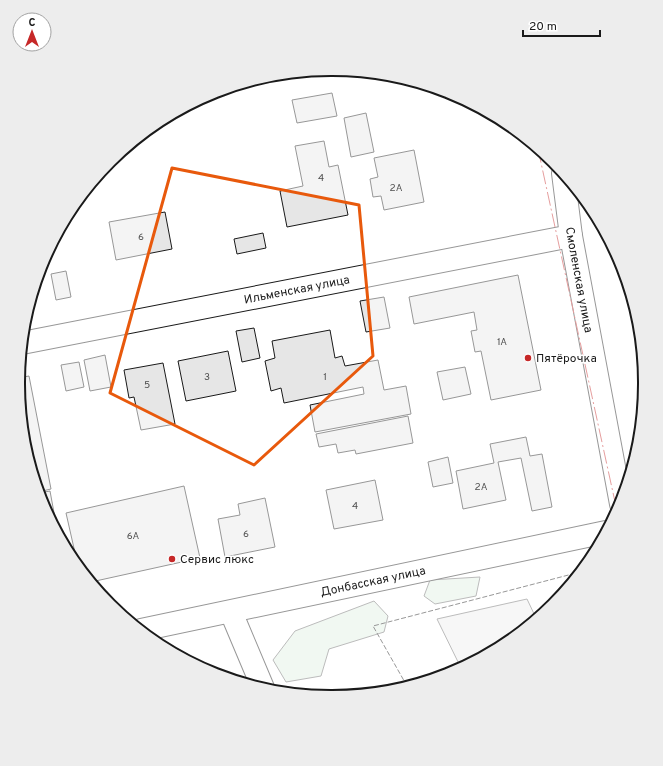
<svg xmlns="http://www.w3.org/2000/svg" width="663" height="766" font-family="Overpass,sans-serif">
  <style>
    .green { fill: #e0efe3; stroke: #6a6a6a }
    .parking { fill: #ededed; stroke: #6a6a6a }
    .building { fill: #e6e6e6; stroke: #1a1a1a }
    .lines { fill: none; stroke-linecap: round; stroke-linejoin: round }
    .minor-casing { stroke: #1a1a1a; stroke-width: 24 }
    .minor { stroke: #fff; stroke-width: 22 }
    .fence { stroke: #1a1a1a; stroke-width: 1; stroke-dasharray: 5 2; stroke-linecap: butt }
    .power { stroke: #c62828; stroke-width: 1; stroke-dasharray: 14 3 2 3; stroke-linecap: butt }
    .marked { fill: none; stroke: #e8590c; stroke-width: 3; stroke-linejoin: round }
    .poi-dot { fill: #c62828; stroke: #fff; stroke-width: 1.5 }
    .labels { text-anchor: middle; stroke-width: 3; stroke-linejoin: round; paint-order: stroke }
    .number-label { font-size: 10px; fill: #4d4d4d }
    .street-label { font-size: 12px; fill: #1a1a1a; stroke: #fff }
    .poi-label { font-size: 12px; fill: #1a1a1a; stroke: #fff; text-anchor: start }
    .rim { fill: none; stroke: #1a1a1a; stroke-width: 2 }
  </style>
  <rect width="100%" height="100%" fill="#fff"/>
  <path class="green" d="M480,577L476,596L435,604L424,596L430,580Z
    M374,601L388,616L384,632L329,649L321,676L286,682L273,660L295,631Z"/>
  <path class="parking" d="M527,599L536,618L505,644L461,668L437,619Z"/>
  <path class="building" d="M332,93L337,116L297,123L292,100Z
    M366,113L374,152L351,157L344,118Z
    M324,141L329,167L338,165L348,215L287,227L280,191L303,186L295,146Z
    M414,150L424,202L384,210L381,196L373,197L370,179L378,177L374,158Z
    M165,212L172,249L116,260L109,222Z
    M263,233L266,248L237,254L234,239Z
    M66,271L71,297L56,300L51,274Z
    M518,275L541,390L491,400L481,351L475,352L471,331L477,330L474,312L414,324L409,297Z
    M384,297L390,328L366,332L360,301Z
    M254,328L260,358L242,362L236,331Z
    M330,330L335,358L342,356L345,366L378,360L384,390L406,386L411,414L315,432L310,405L364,394L363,387L284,403L281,388L271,391L265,361L275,358L272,341Z
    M228,351L236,391L186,401L178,361Z
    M105,355L111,387L90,391L84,360Z
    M79,362L84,387L66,391L61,365Z
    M163,363L175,424L141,430L134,397L129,398L124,370Z
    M465,367L471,394L443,400L437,372Z
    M29,376L51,489L38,492L24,444L18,383V378Z
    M408,416L413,443L356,454L355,450L338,453L336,444L319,447L316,434Z
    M526,437L530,456L542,454L552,507L532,511L521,458L498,462L506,500L463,509L456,471L494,463L490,444Z
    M448,457L453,483L433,487L428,462Z
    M375,480L383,520L334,529L326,490Z
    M184,486L200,558L91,582L78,566L66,513Z
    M50,491L55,518L50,519L42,503L39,493Z
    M265,498L275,547L225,557L218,519L240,515L238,504Z"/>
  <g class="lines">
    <g class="minor-casing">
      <g id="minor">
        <path id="s1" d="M563,173L571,236L621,504"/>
        <path id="s2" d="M22,343L571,236"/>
        <path d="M231,612L263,688"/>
        <path id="s3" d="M141,630L606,532"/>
      </g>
    </g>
    <use href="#minor" class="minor"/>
    <path class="fence" d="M407,686L373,626L580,572"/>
    <path class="power" d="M538,149L617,511"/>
  </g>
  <path d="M0 0H663V766H0ZM172,168L359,205L373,356L254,465L110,393Z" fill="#fff" fill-opacity=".55" fill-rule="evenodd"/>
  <path class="marked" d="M172,168L359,205L373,356L254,465L110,393Z"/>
  <g class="poi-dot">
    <circle cx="528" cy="358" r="4"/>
    <circle cx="172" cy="559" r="4"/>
  </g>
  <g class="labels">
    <g class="number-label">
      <text x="321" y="181">4</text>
      <text x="396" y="191">2А</text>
      <text x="141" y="240">6</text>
      <text x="502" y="345">1А</text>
      <text x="207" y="380">3</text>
      <text x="325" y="380">1</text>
      <text x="147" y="388">5</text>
      <text x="481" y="490">2А</text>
      <text x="355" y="509">4</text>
      <text x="246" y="537">6</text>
      <text x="133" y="539">6А</text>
    </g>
    <g class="street-label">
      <text dy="4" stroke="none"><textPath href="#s1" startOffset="108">Смоленская улица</textPath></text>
      <text dy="4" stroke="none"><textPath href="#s2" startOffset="280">Ильменская улица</textPath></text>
      <text dy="4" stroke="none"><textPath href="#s3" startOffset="237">Донбасская улица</textPath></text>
    </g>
    <g class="poi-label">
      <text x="536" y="362">Пятёрочка</text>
      <text x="180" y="563">Сервис люкс</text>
    </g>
  </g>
  <path d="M0 0H663V766H0ZM331 76H332A306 306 0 0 1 638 382V384A306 306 0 0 1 332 690H331A306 306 0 0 1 25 384V382A306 306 0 0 1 331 76Z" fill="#ededed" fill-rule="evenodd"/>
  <path class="rim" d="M331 76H332A306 306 0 0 1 638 382V384A306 306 0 0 1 332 690H331A306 306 0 0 1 25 384V382A306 306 0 0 1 331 76Z"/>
  <g transform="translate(32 32)"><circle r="19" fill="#ffffff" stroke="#a3a3a3"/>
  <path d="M0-3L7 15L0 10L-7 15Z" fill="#c62828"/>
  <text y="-6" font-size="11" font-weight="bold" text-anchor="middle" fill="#1a1a1a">С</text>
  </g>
  <path d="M523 30v6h77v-6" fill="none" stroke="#1a1a1a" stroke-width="2"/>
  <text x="529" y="30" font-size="12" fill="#1a1a1a" stroke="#ffffff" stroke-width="3" paint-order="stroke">20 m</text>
</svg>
